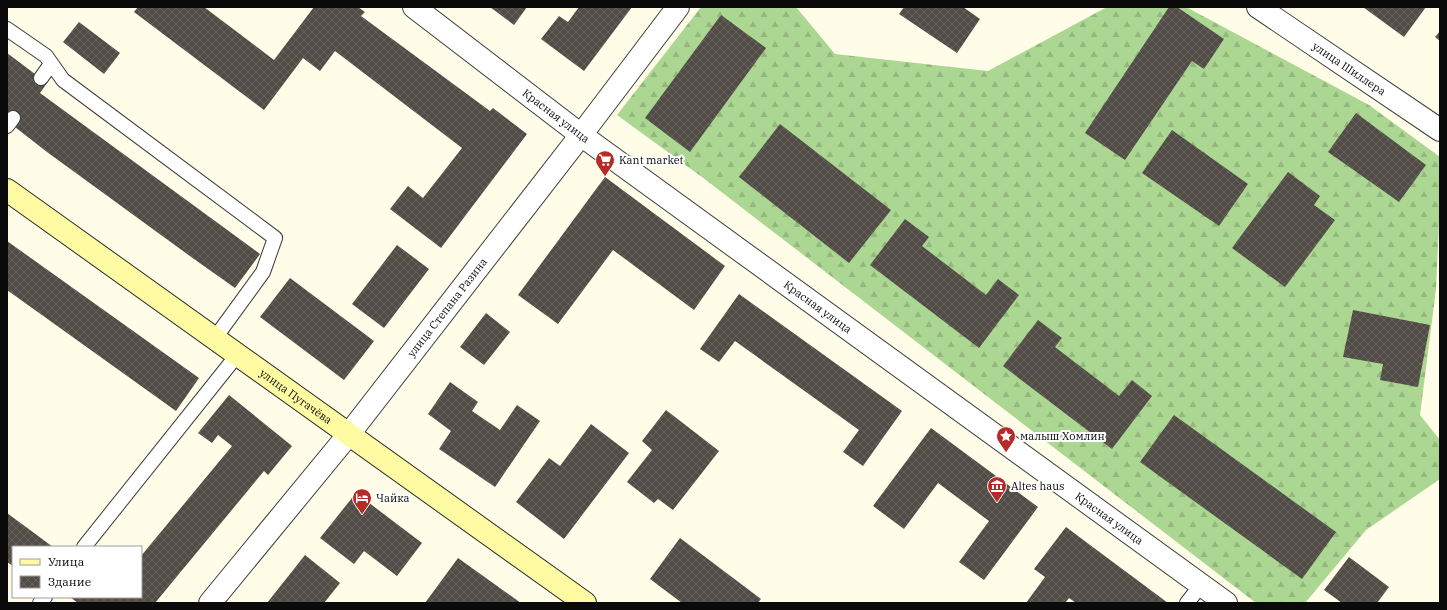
<svg xmlns="http://www.w3.org/2000/svg" width="1447" height="610" font-family="'IBM Plex Serif',serif">
  <style>
    .forest { fill: url(#forest-firs) }
    .building { fill: url(#building-cross-hatch) }
    .lines { fill: none; stroke-linecap: round; stroke-linejoin: round }
    .lane-casing { stroke: #3d3d3d; stroke-width: 16 }
    .street-casing { stroke: #3d3d3d; stroke-width: 24 }
    .secondary-casing { stroke: #2c2c2c; stroke-width: 24 }
    .lane { stroke: #fff; stroke-width: 14 }
    .street { stroke: #fff; stroke-width: 22 }
    .secondary { stroke: #fefba3; stroke-width: 22 }
    .labels { text-anchor: middle; stroke-width: 4; stroke-linejoin: round; paint-order: stroke }
    .street-label { font-size: 11px; fill: #0a0a0a; stroke: #fff }
    .poi-label { font-size: 11px; fill: #0a0a0a; stroke: #fff; text-anchor: start }
  </style>
  <defs>
    <pattern id="forest-firs" width="22" height="20" patternUnits="userSpaceOnUse"><rect width="22" height="20" fill="#acd792"/><path d="M5 1l3.5 6h-7zM16 11l3.5 6h-7z" fill="#93b77d"/></pattern>
    <pattern id="building-cross-hatch" width="8" height="8" patternUnits="userSpaceOnUse"><rect width="8" height="8" fill="#524c46"/><path d="M0 0l8 8M0 8l8-8" fill="none" stroke="#66615c"/></pattern>
  </defs>
  <rect width="100%" height="100%" fill="#fffce7"/>
  <path class="forest" d="M701,7H796L835,54L988,71L1107,7H1186L1369,105L1440,157V200L1436,289L1420,415L1440,440V479L1366,530L1305,603H1256L702,177L617,115Z"/>
  <path class="building" d="M138,7H204L274,60L314,7H358L365,12L361,16L490,111L493,108L527,134L441,248L390,209L408,186L423,198L462,148L335,51L320,71L303,58L264,110L134,12Z
    M490,7H527L514,25Z
    M579,7H632L584,71L541,39L559,16L568,22Z
    M904,7H963L980,19L957,53L899,14Z
    M1169,7H1177L1224,39L1204,69L1192,61L1125,160L1085,133Z
    M1363,7H1426L1404,37Z
    M721,15L766,48L690,152L645,118Z
    M79,22L120,53L104,74L63,42Z
    M1440,31V41L1435,37Z
    M7,53L47,83L40,93L260,254L235,288L194,259L47,152L15,127L18,122L7,114Z
    M1356,113L1426,165L1399,202L1328,152Z
    M780,124L891,210L849,263L739,177Z
    M1172,130L1248,184L1219,226L1142,173Z
    M1288,172L1320,196L1314,205L1335,220L1285,287L1232,248Z
    M605,177L725,266L694,310L613,250L558,324L518,295Z
    M905,219L929,237L922,246L986,295L998,279L1019,295L979,348L870,265Z
    M7,241L199,378L176,411L7,290Z
    M397,245L429,269L384,328L352,304Z
    M290,278L374,341L344,380L260,317Z
    M739,294L902,411L863,466L843,452L859,430L735,341L719,362L700,349Z
    M1353,310L1430,325L1418,387L1380,380L1383,364L1343,357Z
    M486,313L510,332L484,365L460,347Z
    M1038,320L1062,338L1055,347L1119,396L1132,380L1152,396L1112,449L1003,366Z
    M450,382L478,402L472,411L500,430L517,405L540,421L495,487L439,449L451,431L428,414Z
    M229,395L292,446L268,475L264,471L155,603H78L70,597H141V556L232,446L218,435L212,443L198,433Z
    M666,410L719,451L673,510L658,499L654,503L627,482L652,450L642,441Z
    M1174,415L1336,532L1302,579L1140,462Z
    M591,424L629,453L564,539L516,502L549,458L560,466Z
    M931,428L1038,507L984,580L959,562L989,521L938,483L904,529L873,506Z
    M356,493L422,543L397,576L364,551L354,564L320,538Z
    M7,513L53,547H13V566L7,562Z
    M1066,527L1090,545L1168,603H1076L1069,598L1065,603H1026L1045,577L1034,569Z
    M680,538L761,599L758,603H682L650,579Z
    M305,555L340,583L324,603H267Z
    M1349,557L1389,587L1377,603H1342L1324,590Z
    M458,558L521,603H425Z"/>
  <g class="lines">
    <g class="lane-casing">
      <path id="lane" d="M7,29L46,56L63,80L275,238L263,272L215,338
        M41,78L51,64
        M7,126L13,118
        M84,547L238,354
        M40,603L45,597
        M1187,603L1201,585"/>
    </g>
    <g class="street-casing">
      <g id="street">
        <path id="s1" d="M414,7L581,135L1226,603"/>
        <path id="s2" d="M1258,7L1440,130"/>
        <path id="s3" d="M210,603L349,434L581,135L678,7"/>
      </g>
    </g>
    <g class="secondary-casing">
      <g id="secondary">
        <path id="s4" d="M7,190L585,603"/>
      </g>
    </g>
    <use href="#lane" class="lane"/>
    <use href="#street" class="street"/>
    <use href="#secondary" class="secondary"/>
  </g>
  <defs>
    <g id="supermarket-pin" transform="scale(1)"><path d="M0 17L-7.5 6A9.5 9.5 0 1 1 7.5 6Z" fill="#b52b26" stroke="#fff"/><path d="M-6-5.5h2.5l.6 2H6L4.5 2H-2.5L-4.4-4H-6ZM-1.5 3.2a1.3 1.3 0 1 0 .1 0ZM3 3.2a1.3 1.3 0 1 0 .1 0Z" fill="#fff"/></g>
    <g id="sight-pin" transform="scale(1)"><path d="M0 17L-7.5 6A9.5 9.5 0 1 1 7.5 6Z" fill="#b52b26" stroke="#fff"/><path d="M0-6L1.8-2.2L6-1.7L2.9 1.2L3.7 5.4L0 3.3L-3.7 5.4L-2.9 1.2L-6-1.7L-1.8-2.2Z" fill="#fff"/></g>
    <g id="museum-pin" transform="scale(1)"><path d="M0 17L-7.5 6A9.5 9.5 0 1 1 7.5 6Z" fill="#b52b26" stroke="#fff"/><path d="M0-6L6-3V-2H-6V-3ZM-5-1h2V3h-2ZM-1-1h2V3h-2ZM3-1h2V3H3ZM-6 4H6V6H-6Z" fill="#fff"/></g>
    <g id="hotel-pin" transform="scale(1)"><path d="M0 17L-7.5 6A9.5 9.5 0 1 1 7.5 6Z" fill="#b52b26" stroke="#fff"/><path d="M-6-4.5h1.5V1H6V5H4.5V3h-9V5H-6ZM-4 0a1.8 1.8 0 1 1 3.6 0ZM.5 0V-2.5h3Q6-2.5 6 0Z" fill="#fff"/></g>
  </defs>
  <g fill-rule="evenodd">
    <use href="#supermarket-pin" x="605" y="160"/>
    <use href="#sight-pin" x="1006" y="436"/>
    <use href="#museum-pin" x="997" y="486"/>
    <use href="#hotel-pin" x="362" y="498"/>
  </g>
  <g class="labels">
    <g class="street-label">
      <text dy="4" stroke="none"><textPath href="#s2" startOffset="110">улица Шиллера</textPath></text>
      <text dy="4" stroke="none"><textPath href="#s1" startOffset="179">Красная улица</textPath></text>
      <text dy="4" stroke="none"><textPath href="#s1" startOffset="503">Красная улица</textPath></text>
      <text dy="4" stroke="none"><textPath href="#s3" startOffset="379">улица Степана Разина</textPath></text>
      <text dy="4" stroke="none"><textPath href="#s4" startOffset="355">улица Пугачёва</textPath></text>
      <text dy="4" stroke="none"><textPath href="#s1" startOffset="863">Красная улица</textPath></text>
    </g>
    <g class="poi-label">
      <text x="619" y="164">Kant market</text>
      <text x="1020" y="440">малыш Хомлин</text>
      <text x="1011" y="490">Altes haus</text>
      <text x="376" y="502">Чайка</text>
    </g>
  </g>
  <rect width="1447" height="610" fill="none" stroke="#0a0a0a" stroke-width="16"/>
  <rect x="12" y="546" width="130" height="52" fill="#ffffff" stroke="#9d9d9d"/>
  <rect x="20" y="559" width="20" height="6" fill="#fefba3" stroke="#9d9d9d"/>
  <text x="48" y="566" font-size="12" fill="#0a0a0a">Улица</text>
  <rect x="20" y="576" width="20" height="12" fill="url(#building-cross-hatch)" stroke="#9d9d9d"/>
  <text x="48" y="586" font-size="12" fill="#0a0a0a">Здание</text>
</svg>
